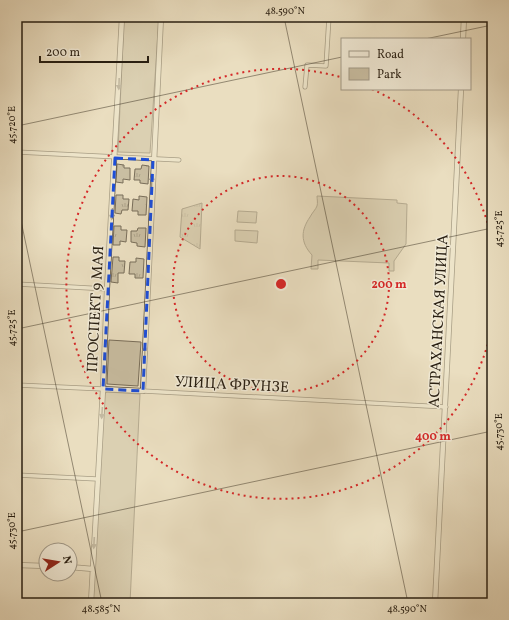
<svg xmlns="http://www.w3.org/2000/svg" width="509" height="620" font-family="Vollkorn,serif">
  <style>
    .grass { fill: url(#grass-tufts); stroke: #796e5a }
    .green { fill: #c9bea2; stroke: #796e5a }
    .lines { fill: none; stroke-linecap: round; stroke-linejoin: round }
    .minor-casing { stroke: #594f3e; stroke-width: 5 }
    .tertiary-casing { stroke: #594f3e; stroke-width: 6 }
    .minor { stroke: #f1ead6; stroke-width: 3.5 }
    .tertiary { stroke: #f1ead6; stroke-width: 4.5 }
    .oneway { fill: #978f7e }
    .marked { fill: none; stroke: #1d4ed8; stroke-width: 3; stroke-dasharray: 8 5; stroke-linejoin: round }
    .ticks { fill: none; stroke: #291f12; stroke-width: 1; stroke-opacity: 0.45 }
    .ring { fill: none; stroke: #d62828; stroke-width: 2; stroke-dasharray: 2 4 }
    .labels { text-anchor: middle; stroke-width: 3; stroke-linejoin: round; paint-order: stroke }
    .street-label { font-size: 15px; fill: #291f12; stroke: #f1ead6 }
    .centre { fill: #d62828; stroke: #f1ead6; stroke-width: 2 }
    .ring-label { font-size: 12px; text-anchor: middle; font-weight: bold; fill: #d62828; stroke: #f1ead6; stroke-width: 3; stroke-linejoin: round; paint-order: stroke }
    .neatline { fill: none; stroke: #291f12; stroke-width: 1.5 }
    .ticks-label { font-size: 10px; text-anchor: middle; fill: #291f12 }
  </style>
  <defs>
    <pattern id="grass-tufts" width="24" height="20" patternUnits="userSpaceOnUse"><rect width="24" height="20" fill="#c9bea2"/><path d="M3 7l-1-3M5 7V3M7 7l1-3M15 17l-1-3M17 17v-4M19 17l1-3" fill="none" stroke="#ada38a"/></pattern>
  </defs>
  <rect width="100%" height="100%" fill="#eadec0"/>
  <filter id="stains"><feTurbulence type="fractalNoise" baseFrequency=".005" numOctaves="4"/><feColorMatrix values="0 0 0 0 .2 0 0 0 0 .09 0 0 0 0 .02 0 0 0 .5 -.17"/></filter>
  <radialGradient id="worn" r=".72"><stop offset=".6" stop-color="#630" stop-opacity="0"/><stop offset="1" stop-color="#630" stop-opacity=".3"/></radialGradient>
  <path class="grass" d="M117,164L124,165V168H130V180L123,179V183L116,182Z
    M142,165L149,166L148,184L140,183V180H134L135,169H141Z
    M116,195H123V199H129L128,210H122L121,214L115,213Z
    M139,196L147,197L146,215H138V211H132L133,199L139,200Z
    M202,203L200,249L180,237L182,209Z
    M114,226H121V230H127L126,242L120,241V245H113Z
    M138,228H146L145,247L137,246V243L131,242V231H137Z
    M113,257H119V261H125L124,273H118V283L111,282Z
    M136,258L144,259L143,278H135V274H129L130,262H136Z"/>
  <path class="green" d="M124,17H159L150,153L118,152Z
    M317,196L397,200V203L407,204L406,244L394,261V271H389V263L318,260V269H311L312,255C300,242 301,230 310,217C312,213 316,209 317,206C318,203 317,199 317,196Z
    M238,211L257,212L256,223L237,222Z
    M235,230L258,231L257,243L235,241Z
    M109,340L141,342L138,386L107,384Z
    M107,392L140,394L130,603H92L103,395Z"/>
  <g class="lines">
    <g class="minor-casing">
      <path id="minor" d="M305,87L307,65L326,66L329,17
        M17,152L179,160
        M17,284L107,289
        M17,385L103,389
        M143,391L446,407
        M17,475L97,479"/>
    </g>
    <g class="tertiary-casing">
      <path id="tertiary" d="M463,39L464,17
        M103,389L143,391L161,17
        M17,565L46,566
        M70,567L93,569
        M91,603L103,389L107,289L122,17
        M435,603L461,89"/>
    </g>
    <use href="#minor" class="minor"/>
    <use href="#tertiary" class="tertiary"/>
  </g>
  <defs><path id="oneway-solid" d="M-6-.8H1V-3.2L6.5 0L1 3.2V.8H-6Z"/></defs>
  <g class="oneway">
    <use href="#oneway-solid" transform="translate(119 84) rotate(92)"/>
    <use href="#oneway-solid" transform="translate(152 181) rotate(-87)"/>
    <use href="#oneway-solid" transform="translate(112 214) rotate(94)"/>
    <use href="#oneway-solid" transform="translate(145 352) rotate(-87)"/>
    <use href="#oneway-solid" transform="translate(102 413) rotate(94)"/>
    <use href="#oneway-solid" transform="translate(94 543) rotate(93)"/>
  </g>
  <path d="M0 0H509V620H0ZM115,158L153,160L143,391L103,389Z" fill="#eadec0" fill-opacity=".55" fill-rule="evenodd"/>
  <path class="marked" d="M115,158L153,160L143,391L103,389Z"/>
  <path class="ticks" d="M284,17L408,603M425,39L492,25M17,126L342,57M17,202L102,603M17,329L492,228M17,532L492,431"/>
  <g class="ring">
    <circle cx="281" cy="284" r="108"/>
    <path d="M492 327A215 215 0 1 1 340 77M372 89A215 215 0 0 1 492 241"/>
  </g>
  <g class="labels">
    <g class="street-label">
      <text transform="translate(95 309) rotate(-87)" y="5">ПРОСПЕКТ 9 МАЯ</text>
      <text transform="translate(438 321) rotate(-87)" y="5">АСТРАХАНСКАЯ УЛИЦА</text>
      <text transform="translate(232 384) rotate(3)" y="5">УЛИЦА ФРУНЗЕ</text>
    </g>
  </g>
  <circle cx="281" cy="284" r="6" class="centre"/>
  <g class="ring-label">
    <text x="389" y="288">200 m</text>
    <text x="433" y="440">400 m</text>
  </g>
  <rect width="509" height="620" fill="none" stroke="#eadec0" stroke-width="44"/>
  <rect x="341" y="38" width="130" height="52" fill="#f1ead6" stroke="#a19988"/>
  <rect x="349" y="51" width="20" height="6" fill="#f1ead6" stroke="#a19988"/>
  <text x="377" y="58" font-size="12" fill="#291f12">Road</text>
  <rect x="349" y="68" width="20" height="12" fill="#c9bea2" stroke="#a19988"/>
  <text x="377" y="78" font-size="12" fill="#291f12">Park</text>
  <g transform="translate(58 562) rotate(78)"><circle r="19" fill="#f1ead6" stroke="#a19988"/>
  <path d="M0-3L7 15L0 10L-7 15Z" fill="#8f2418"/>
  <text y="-6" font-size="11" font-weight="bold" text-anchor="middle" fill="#291f12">N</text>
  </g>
  <path d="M40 56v6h108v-6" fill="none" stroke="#291f12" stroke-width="2"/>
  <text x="46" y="56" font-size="12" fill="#291f12" stroke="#f1ead6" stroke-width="3" paint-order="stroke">200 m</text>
  <rect x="22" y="22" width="465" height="576" class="neatline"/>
  <g class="ticks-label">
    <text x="285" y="14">48.590°N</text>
    <text transform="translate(11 125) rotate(-90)" y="4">45.720°E</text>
    <text transform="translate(498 229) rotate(-90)" y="4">45.725°E</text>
    <text transform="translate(11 328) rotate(-90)" y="4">45.725°E</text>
    <text transform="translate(498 432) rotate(-90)" y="4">45.730°E</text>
    <text transform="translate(11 531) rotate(-90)" y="4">45.730°E</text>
    <text x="101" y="612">48.585°N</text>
    <text x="407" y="612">48.590°N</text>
  </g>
  <rect width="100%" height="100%" filter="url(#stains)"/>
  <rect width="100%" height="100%" fill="url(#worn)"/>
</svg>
